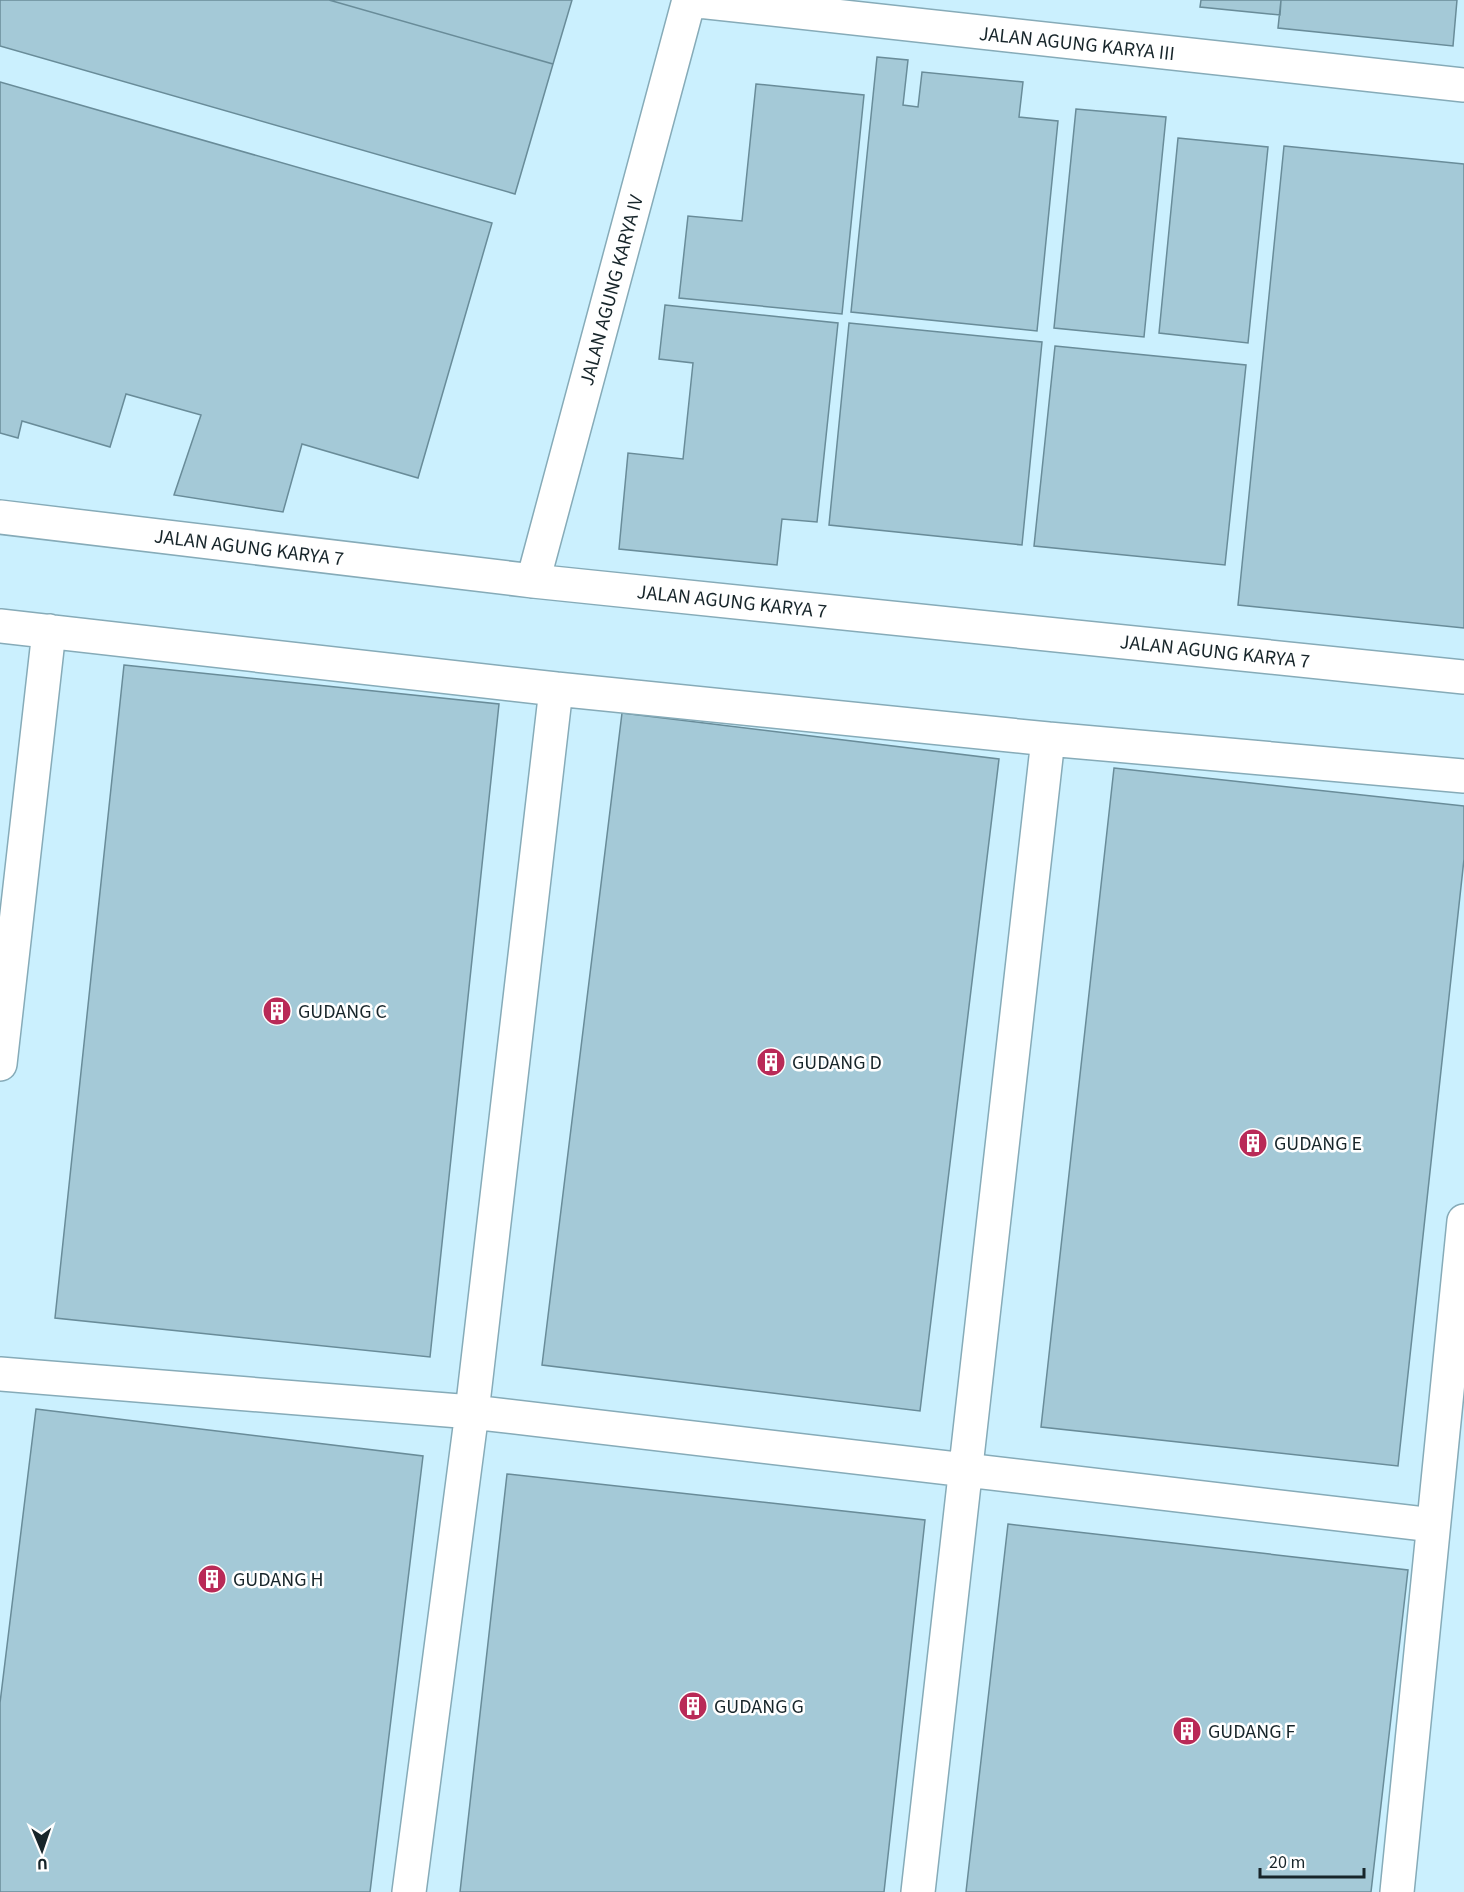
<svg xmlns="http://www.w3.org/2000/svg" width="1464" height="1892" font-family="'Source Sans 3',sans-serif">
  <style>
    .built { fill: #cbf0fe }
    .building { fill: #a4c9d7; stroke: #698c99; stroke-width: 1.5 }
    .lines { fill: none; stroke-linecap: round; stroke-linejoin: round }
    .minor-casing { stroke: #86abb8; stroke-width: 36 }
    .minor { stroke: #fff; stroke-width: 33 }
    .labels { text-anchor: middle; stroke-width: 5; stroke-linejoin: round; paint-order: stroke }
    .street-label { font-size: 20px; fill: #17252a; stroke: #fff }
    .poi-label { font-size: 20px; fill: #17252a; stroke: #fff; text-anchor: start }
  </style>
  <rect width="100%" height="100%" fill="#e6f5fb"/>
  <path class="built" d="M0,0H1464V1892H0Z"/>
  <path class="building" d="M0,0H329L553,64L515,194L0,46Z
    M329,0H572L553,64Z
    M1201,0H1281L1280,15L1200,7Z
    M1281,0H1457L1453,46L1278,28Z
    M877,57L908,60L903,105L918,107L922,72L1023,82L1019,117L1058,121L1037,331L851,312Z
    M0,82L492,223L418,478L302,444L283,512L174,495L201,415L126,394L110,447L22,421L18,438L0,433Z
    M756,84L864,95L842,314L679,298L688,216L742,221Z
    M1076,109L1166,117L1144,337L1054,328Z
    M1178,138L1268,147L1248,343L1159,333Z
    M1284,146L1464,164V628L1238,605Z
    M665,305L838,323L817,522L782,519L777,565L619,549L628,453L683,459L693,363L659,359Z
    M849,323L1042,342L1022,545L829,525Z
    M1055,346L1246,365L1225,565L1034,546Z
    M124,665L499,704L430,1357L55,1318Z
    M622,713L999,759L920,1411L542,1365Z
    M1114,768L1464,806V859L1398,1466L1041,1427Z
    M36,1409L423,1456L370,1892H0V1703Z
    M507,1474L925,1520L884,1892H460Z
    M1008,1524L1408,1570L1371,1892H966Z"/>
  <g class="lines">
    <g class="minor-casing">
      <path id="minor" d="M689,0L1464,85
        M0,517L533,581L1464,677
        M533,581L689,0
        M0,626L556,689L472,1412L409,1892
        M556,689L1048,739L1464,776
        M0,1064L49,631
        M0,1374L472,1412L1433,1525
        M918,1892L1048,739
        M1397,1892L1464,1221"/>
    </g>
    <use href="#minor" class="minor"/>
  </g>
  <defs>
    <g id="building-disc" transform="scale(1.5)"><circle r="9.5" fill="#b92a57" stroke="#fff"/><path d="M-4-6H4V6H1V3H-1V6H-4ZM-2.5-4.3h1.7v1.8h-1.7ZM.8-4.3h1.7v1.8H.8ZM-2.5-1h1.7V.8h-1.7ZM.8-1h1.7V.8H.8Z" fill="#fff"/></g>
  </defs>
  <g fill-rule="evenodd">
    <use href="#building-disc" x="277" y="1011"/>
    <use href="#building-disc" x="771" y="1062"/>
    <use href="#building-disc" x="1253" y="1143"/>
    <use href="#building-disc" x="212" y="1579"/>
    <use href="#building-disc" x="693" y="1706"/>
    <use href="#building-disc" x="1187" y="1731"/>
  </g>
  <g class="labels">
    <g class="street-label">
      <text transform="translate(1077 43) rotate(6)" y="7">JALAN AGUNG KARYA III</text>
      <text transform="translate(611 290) rotate(-75)" y="7">JALAN AGUNG KARYA IV</text>
      <text transform="translate(249 547) rotate(7)" y="7">JALAN AGUNG KARYA 7</text>
      <text transform="translate(732 601) rotate(6)" y="7">JALAN AGUNG KARYA 7</text>
      <text transform="translate(1215 651) rotate(6)" y="7">JALAN AGUNG KARYA 7</text>
    </g>
    <g class="poi-label">
      <text x="298" y="1018">GUDANG C</text>
      <text x="792" y="1069">GUDANG D</text>
      <text x="1274" y="1150">GUDANG E</text>
      <text x="233" y="1586">GUDANG H</text>
      <text x="714" y="1713">GUDANG G</text>
      <text x="1208" y="1738">GUDANG F</text>
    </g>
  </g>
  <g transform="translate(42 1850) rotate(178)" stroke="#ffffff" stroke-width="4.5" paint-order="stroke">
  <path d="M0-4.5L10 22L0 15L-10 22Z" fill="#17252a"/>
  <text y="-9" font-size="16" font-weight="bold" text-anchor="middle" fill="#17252a">U</text>
  </g>
  <path d="M1260 1868v9h104v-9" fill="none" stroke="#17252a" stroke-width="3"/>
  <text x="1269" y="1868" font-size="18" fill="#17252a" stroke="#ffffff" stroke-width="4.5" paint-order="stroke">20 m</text>
</svg>
